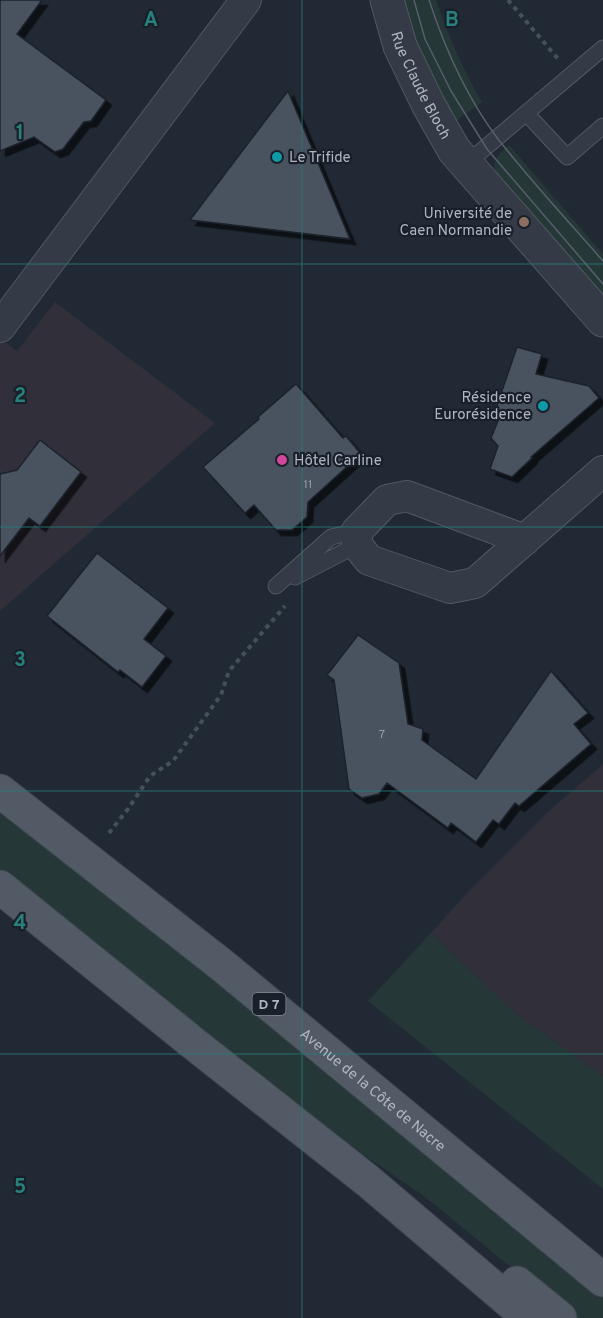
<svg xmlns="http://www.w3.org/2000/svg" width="603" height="1318" font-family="Overpass,sans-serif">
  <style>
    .medical { fill: #302f3a }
    .green { fill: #263738 }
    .building { fill: #4a5360; stroke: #1c222c; stroke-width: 1.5; filter: url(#shadow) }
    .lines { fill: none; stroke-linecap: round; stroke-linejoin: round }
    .service-casing { stroke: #525963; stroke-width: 17 }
    .minor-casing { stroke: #525963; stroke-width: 32 }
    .tertiary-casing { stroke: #525963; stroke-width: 35 }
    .primary-casing { stroke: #3e444f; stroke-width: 35 }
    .path { stroke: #435355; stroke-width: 4; stroke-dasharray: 4.5 4.5; stroke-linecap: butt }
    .service { stroke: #343b46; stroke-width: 15 }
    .minor { stroke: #343b46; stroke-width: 30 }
    .tertiary { stroke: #343b46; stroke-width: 33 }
    .primary { stroke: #525a66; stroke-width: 33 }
    .tram { stroke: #575f6c; stroke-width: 1.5 }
    .grid { fill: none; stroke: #27807b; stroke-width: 1.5; stroke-opacity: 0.55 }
    .culture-dot { fill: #0f9aa8; stroke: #1a202a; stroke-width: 2 }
    .education-dot { fill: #8d6e63; stroke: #1a202a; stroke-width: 2 }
    .hotel-dot { fill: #d1479c; stroke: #1a202a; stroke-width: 2 }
    .labels { text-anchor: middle; stroke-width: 4.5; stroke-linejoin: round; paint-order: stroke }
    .number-label { font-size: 12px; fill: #969daa }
    .shield { fill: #1a202a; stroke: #828994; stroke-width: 1.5 }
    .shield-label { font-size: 14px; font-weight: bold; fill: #afb6c2 }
    .street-label { font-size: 15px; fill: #afb6c2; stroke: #1a202a }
    .poi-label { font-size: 15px; fill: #afb6c2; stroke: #1a202a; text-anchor: start }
    .grid-label { font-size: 20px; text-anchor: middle; font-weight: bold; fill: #27807b; stroke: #1a202a; stroke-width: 4.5; stroke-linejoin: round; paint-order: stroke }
  </style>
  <defs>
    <filter id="shadow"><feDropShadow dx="5.5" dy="5.5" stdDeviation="0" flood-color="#0009"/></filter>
  </defs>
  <rect width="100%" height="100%" fill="#212935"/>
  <path class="medical" d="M55,302L215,423L0,611V338L17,351Z
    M603,764V1076L515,1013L431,933L467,893L550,810Z"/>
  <path class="green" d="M400,0H436C448,36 463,69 482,102L453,123L431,84Z
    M509,145L603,254V302L495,176C493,159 497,155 509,145Z
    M0,807C205,966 405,1132 603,1298V1318H573L424,1196L342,1140L0,869Z
    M431,933L515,1013L603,1076V1189L368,1001Z"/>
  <path class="building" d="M0,0H42L17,34L106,100L91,121L84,122L63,149L55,152L34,137L0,151Z
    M288,91L350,239L190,220L268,117Z
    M517,347L542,354L536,374L589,386L599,398L531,457L532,458L512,477L490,469L498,446L491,438L500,416L494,414Z
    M296,384L343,438L346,436L361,454L308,502L307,517L292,530H276L254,505L245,513L203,467L259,419L258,417Z
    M40,440L81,472L40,526L29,518L0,556V474L17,470Z
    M97,553L168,608L144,639L166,656L142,687L120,670L118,672L47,616Z
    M358,635L399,663L408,724L423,729L422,740L476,779L551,671L588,713L574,724L591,744L519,806L515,803L499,824L493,820L476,842L451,823L448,828L387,783L379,794L362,798L349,789L334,680L327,675Z"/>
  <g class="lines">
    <g class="service-casing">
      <path id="service" d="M526,113L567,157L603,126
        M466,164L603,48
        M295,577L357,545
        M276,586L331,537L357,531"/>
    </g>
    <g class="minor-casing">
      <path id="minor" d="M0,327L246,0
        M525,540L407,496L387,500L357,531V545L369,560L450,588L475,583L603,471"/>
    </g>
    <g class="tertiary-casing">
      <g id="tertiary">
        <path id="s1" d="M387,0L400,46L428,104L454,150L603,320"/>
      </g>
    </g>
    <g class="primary-casing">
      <g id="primary">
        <path id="s2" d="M0,791L223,966L603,1280"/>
        <path d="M0,887L193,1043L368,1181L529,1318"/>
        <path d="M517,1283L560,1318"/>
      </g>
    </g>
    <path class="path" d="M508,0L559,60
      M109,833L128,809L150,776L173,761L221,695L229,671L285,606"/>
    <use href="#service" class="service"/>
    <use href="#minor" class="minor"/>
    <use href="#tertiary" class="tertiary"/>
    <use href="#primary" class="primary"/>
    <path class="tram" d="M414,0L425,39L451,91L487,149L603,284
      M429,0C445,49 467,98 498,139C531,181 568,221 603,261"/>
  </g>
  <path class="grid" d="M302,0V1318M0,264H603M0,527H603M0,791H603M0,1054H603"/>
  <g class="culture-dot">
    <circle cx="277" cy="157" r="6"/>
    <circle cx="543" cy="406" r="6"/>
  </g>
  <circle class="education-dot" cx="524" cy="222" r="6"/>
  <circle class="hotel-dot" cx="282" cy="460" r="6"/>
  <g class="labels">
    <g class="number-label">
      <text x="308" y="488">11</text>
      <text x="382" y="738">7</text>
    </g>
    <rect class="shield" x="252.5" y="993" width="33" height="22" rx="4.5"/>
    <g class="shield-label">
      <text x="269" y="1009">D 7</text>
    </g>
    <g class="street-label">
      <text dy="5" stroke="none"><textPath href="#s1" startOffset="92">Rue Claude Bloch</textPath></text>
      <text dy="5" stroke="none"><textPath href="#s2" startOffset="478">Avenue de la Côte de Nacre</textPath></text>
    </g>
    <g class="poi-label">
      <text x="289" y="162">Le Trifide</text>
      <text x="512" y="218" text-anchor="end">Université de<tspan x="512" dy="17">Caen Normandie</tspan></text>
      <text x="531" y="402" text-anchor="end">Résidence<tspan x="531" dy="17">Eurorésidence</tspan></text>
      <text x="294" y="465">Hôtel Carline</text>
    </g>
  </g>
  <g class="grid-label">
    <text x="151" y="26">A</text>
    <text x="452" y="26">B</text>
    <text x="20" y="139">1</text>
    <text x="20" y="402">2</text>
    <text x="20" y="666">3</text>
    <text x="20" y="929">4</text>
    <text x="20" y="1193">5</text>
  </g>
</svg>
